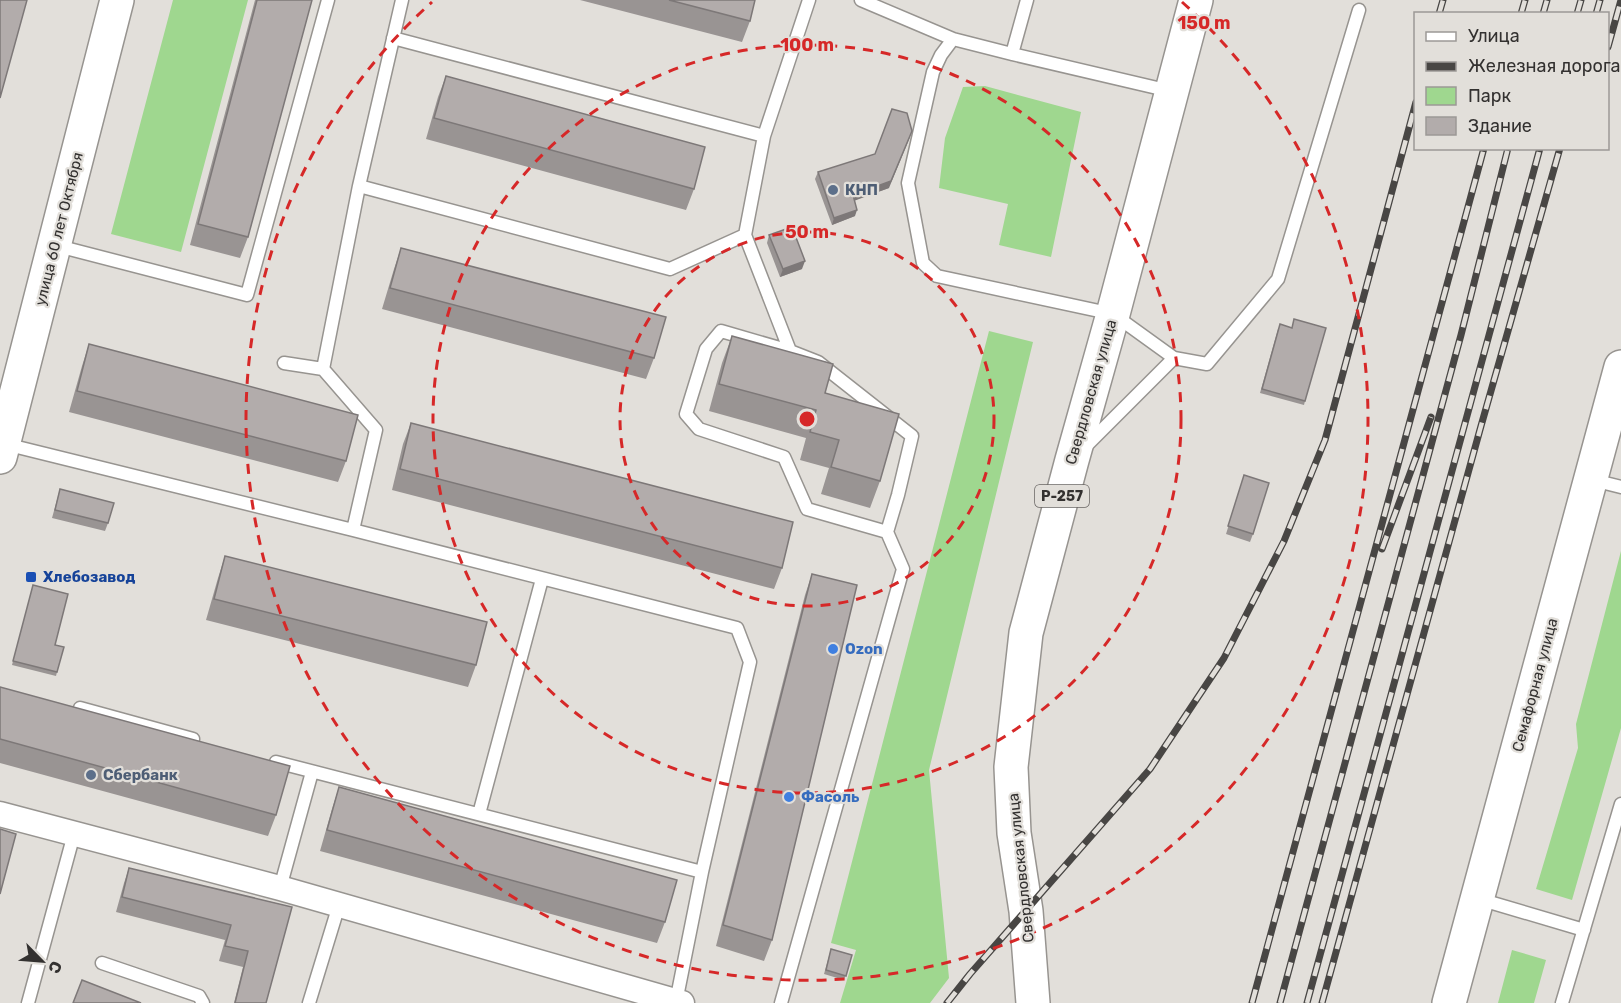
<svg xmlns="http://www.w3.org/2000/svg" width="1621" height="1003" font-family="Rubik,sans-serif">
  <style>
    .green { fill: #9fd78f }
    .lines { fill: none; stroke-linecap: round; stroke-linejoin: round }
    .service-casing { stroke: #979490; stroke-width: 15 }
    .minor-casing { stroke: #979490; stroke-width: 27 }
    .secondary-casing { stroke: #979490; stroke-width: 36 }
    .trunk-casing { stroke: #979490; stroke-width: 36 }
    .service { stroke: #fff; stroke-width: 12 }
    .minor { stroke: #fff; stroke-width: 24 }
    .secondary { stroke: #fff; stroke-width: 33 }
    .trunk { stroke: #fff; stroke-width: 33 }
    .rail-casing { stroke: #484644; stroke-width: 7 }
    .rail { stroke: #e2dfda; stroke-width: 4.5; stroke-dasharray: 14; stroke-linecap: butt }
    .wall { fill: #999493 }
    .shaded-wall { fill: #7d7878 }
    .building { fill: #b2acab; stroke: #7d7878; stroke-width: 1.5 }
    .ring { fill: none; stroke: #d62828; stroke-width: 3; stroke-dasharray: 10 8 }
    .service-dot { fill: #5c6f8a; stroke: #e2dfda; stroke-width: 2 }
    .transit-dot { fill: #1a4fb4; stroke: #e2dfda; stroke-width: 2 }
    .shop-dot { fill: #3f7fe0; stroke: #e2dfda; stroke-width: 2 }
    .labels { text-anchor: middle; stroke-width: 4.5; stroke-linejoin: round; paint-order: stroke }
    .shield { fill: #e2dfda; stroke: #686563; stroke-width: 1.5 }
    .shield-label { font-size: 14px; font-weight: bold; fill: #333130 }
    .service-label { font-size: 15px; font-weight: bold; fill: #4e5e75; stroke: #e2dfda; text-anchor: start }
    .street-label { font-size: 15px; fill: #333130; stroke: #e2dfda }
    .transit-label { font-size: 15px; font-weight: bold; fill: #164399; stroke: #e2dfda; text-anchor: start }
    .shop-label { font-size: 15px; font-weight: bold; fill: #366cbe; stroke: #e2dfda; text-anchor: start }
    .centre { fill: #d62828; stroke: #e2dfda; stroke-width: 3 }
    .ring-label { font-size: 18px; text-anchor: middle; font-weight: bold; fill: #d62828; stroke: #e2dfda; stroke-width: 4.5; stroke-linejoin: round; paint-order: stroke }
  </style>
  <rect width="100%" height="100%" fill="#e2dfda"/>
  <path class="green" d="M173,0H248L181,252L111,234Z
    M985,86L1081,112L1051,257L999,245L1008,204L939,188L945,138L963,87Z
    M989,331L1033,342L929,770L949,978L930,1003H840L856,950L831,943Z
    M1621,551V728L1572,900L1536,889L1578,748L1576,724Z
    M1512,950L1546,960L1534,1003H1498Z"/>
  <g class="lines">
    <g class="service-casing">
      <path id="service" d="M861,0L953,39
        M393,38L764,136
        M1012,54L1027,0
        M1170,91L1012,54L953,39L941,55L933,72L908,183L923,263L937,276L1113,314L1174,358L1207,364L1278,279L1359,10
        M359,186L670,269L745,235
        M54,245L247,295L328,0
        M790,351L745,235L764,136L809,0
        M284,363L323,369
        M5,444L353,530L737,628L750,662L702,872L676,1002
        M1085,447L1174,358
        M1593,480L1621,487
        M353,530L376,430L323,369L359,186L402,0
        M80,708L193,739
        M276,762L702,872
        M479,814L542,579
        M280,888L312,772
        M1479,899L1584,930
        M102,963L199,996L203,1003
        M28,1003L74,834
        M309,1003L339,905
        M781,1003L903,569L887,532L807,509L784,457L699,429L686,414L706,349L721,331L790,351L818,362L912,436L898,495L887,532
        M1562,1003L1621,804"/>
    </g>
    <g class="minor-casing">
      <path id="minor" d="M0,814L280,888L682,1003"/>
    </g>
    <g class="secondary-casing">
      <path id="secondary" d="M0,457L117,0
        M1449,1003L1621,367"/>
    </g>
    <g class="trunk-casing">
      <path id="trunk" d="M1033,1003L1026,911L1014,833L1011,767L1026,633L1072,460L1113,314L1196,0"/>
    </g>
    <use href="#service" class="service"/>
    <use href="#minor" class="minor"/>
    <use href="#secondary" class="secondary"/>
    <use href="#trunk" class="trunk"/>
    <g class="rail-casing">
      <path id="rail" d="M1439,14L1443,0
        M1521,14L1525,0
        M1543,14L1547,0
        M1577,14L1581,0
        M1596,14L1600,0
        M1608,47L1621,0
        M1382,549L1431,417
        M947,1003L970,974L1150,769L1224,658L1284,541L1325,440L1416,102
        M1252,1003L1484,148
        M1280,1003L1461,335L1508,148
        M1307,1003L1540,148
        M1322,1003L1481,426L1560,148"/>
    </g>
    <use href="#rail" class="rail"/>
  </g>
  <path class="wall" d="M255,0H312L248,237L240,258L190,245Z
    M580,0H755L750,21L742,42Z
    M446,76L694,189L686,210L426,139L438,97Z
    M818,172L889,188L855,200V216L832,225L815,179Z
    M769,235L802,269L780,277L767,243Z
    M401,248L654,358L646,379L382,309L394,269Z
    M1278,329L1305,401L1304,405L1260,393Z
    M732,336L825,393L880,481L870,508L821,494L829,468L800,460L806,438L709,411L722,363Z
    M89,344L346,461L338,482L69,412L82,366Z
    M411,423L782,568L774,589L392,490L403,444Z
    M1242,483L1253,534L1250,542L1226,534Z
    M60,489L108,523L105,531L52,518Z
    M225,556L476,665L468,687L206,620L218,578Z
    M812,574L772,940L764,961L716,946L805,595Z
    M32,589L57,672L56,676L12,665Z
    M0,687L276,815L268,836L0,763Z
    M339,787L665,922L657,943L320,851L332,809Z
    M129,868L292,907L266,1003H234L243,967L219,961L225,940L116,912L124,883Z
    M831,949L852,955L844,980L824,974Z"/>
  <path class="shaded-wall" d="M910,137L889,188L851,202L853,195Z
    M857,210L855,216L832,225L834,218Z
    M805,261L802,269L780,277L783,269Z"/>
  <path class="building" d="M0,0H27L0,98Z
    M257,0H312L248,237L198,224Z
    M669,0H755L750,21Z
    M446,76L705,147L694,189L434,118Z
    M892,109L907,113L912,131L891,181L853,195L857,210L834,218L818,172L875,154Z
    M792,227L805,261L783,269L769,235Z
    M401,248L666,317L654,358L390,288Z
    M1294,319L1326,328L1305,401L1262,389L1280,324L1292,328Z
    M732,336L833,364L825,393L899,414L880,481L831,467L839,440L810,432L816,410L719,384Z
    M89,344L358,415L346,461L77,391Z
    M411,423L793,522L782,568L400,469Z
    M1244,475L1269,483L1253,534L1228,526Z
    M60,489L114,503L108,523L55,510Z
    M225,556L487,622L476,665L214,599Z
    M812,574L857,585L772,940L723,925Z
    M33,585L68,594L55,645L64,647L57,672L13,661Z
    M0,687L290,766L276,815L0,739Z
    M339,787L677,880L665,922L327,830Z
    M0,829L16,834L0,894Z
    M129,868L292,907L266,1003H235L248,951L225,946L231,925L122,897Z
    M831,949L852,955L846,976L826,970Z
    M82,980L141,1003H73Z"/>
  <g class="ring">
    <circle cx="807" cy="419" r="187"/>
    <circle cx="807" cy="419" r="374"/>
    <path d="M1182 2A561 561 0 1 1 432 2"/>
  </g>
  <g class="service-dot">
    <circle cx="833" cy="190" r="6"/>
    <circle cx="91" cy="775" r="6"/>
  </g>
  <rect class="transit-dot" x="25" y="571" width="12" height="12" rx="3"/>
  <g class="shop-dot">
    <circle cx="833" cy="649" r="6"/>
    <circle cx="789" cy="797" r="6"/>
  </g>
  <g class="labels">
    <rect class="shield" x="1035" y="485" width="54" height="22" rx="4.5"/>
    <g class="shield-label">
      <text x="1062" y="501">Р-257</text>
    </g>
    <g class="service-label">
      <text x="845" y="195">КНП</text>
      <text x="103" y="780">Сбербанк</text>
    </g>
    <g class="street-label">
      <text transform="translate(59 229) rotate(-76)" y="5">улица 60 лет Октября</text>
      <text transform="translate(1091 392) rotate(-74)" y="5">Свердловская улица</text>
      <text transform="translate(1535 685) rotate(-75)" y="5">Семафорная улица</text>
      <text transform="translate(1021 868) rotate(-96)" y="5">Свердловская улица</text>
    </g>
    <g class="transit-label">
      <text x="43" y="582">Хлебозавод</text>
    </g>
    <g class="shop-label">
      <text x="845" y="654">Ozon</text>
      <text x="801" y="802">Фасоль</text>
    </g>
  </g>
  <circle cx="807" cy="419" r="9" class="centre"/>
  <g class="ring-label">
    <text x="1204" y="29">150 m</text>
    <text x="807" y="51">100 m</text>
    <text x="807" y="238">50 m</text>
  </g>
  <rect x="1414" y="12" width="195" height="138" fill="#e2dfda" stroke="#9c9996" stroke-width="1.5"/>
  <rect x="1426" y="32" width="30" height="9" fill="#ffffff" stroke="#9c9996" stroke-width="1.5"/>
  <text x="1468" y="42" font-size="18" fill="#333130">Улица</text>
  <rect x="1426" y="62" width="30" height="9" fill="#484644" stroke="#9c9996" stroke-width="1.5"/>
  <text x="1468" y="72" font-size="18" fill="#333130">Железная дорога</text>
  <rect x="1426" y="87" width="30" height="18" fill="#9fd78f" stroke="#9c9996" stroke-width="1.5"/>
  <text x="1468" y="102" font-size="18" fill="#333130">Парк</text>
  <rect x="1426" y="117" width="30" height="18" fill="#b2acab" stroke="#9c9996" stroke-width="1.5"/>
  <text x="1468" y="132" font-size="18" fill="#333130">Здание</text>
  <g transform="translate(42 961) rotate(115)" stroke="#e2dfda" stroke-width="4.5" paint-order="stroke">
  <path d="M0-4.5L10 22L0 15L-10 22Z" fill="#333130"/>
  <text y="-9" font-size="16" font-weight="bold" text-anchor="middle" fill="#333130">С</text>
  </g>
</svg>
